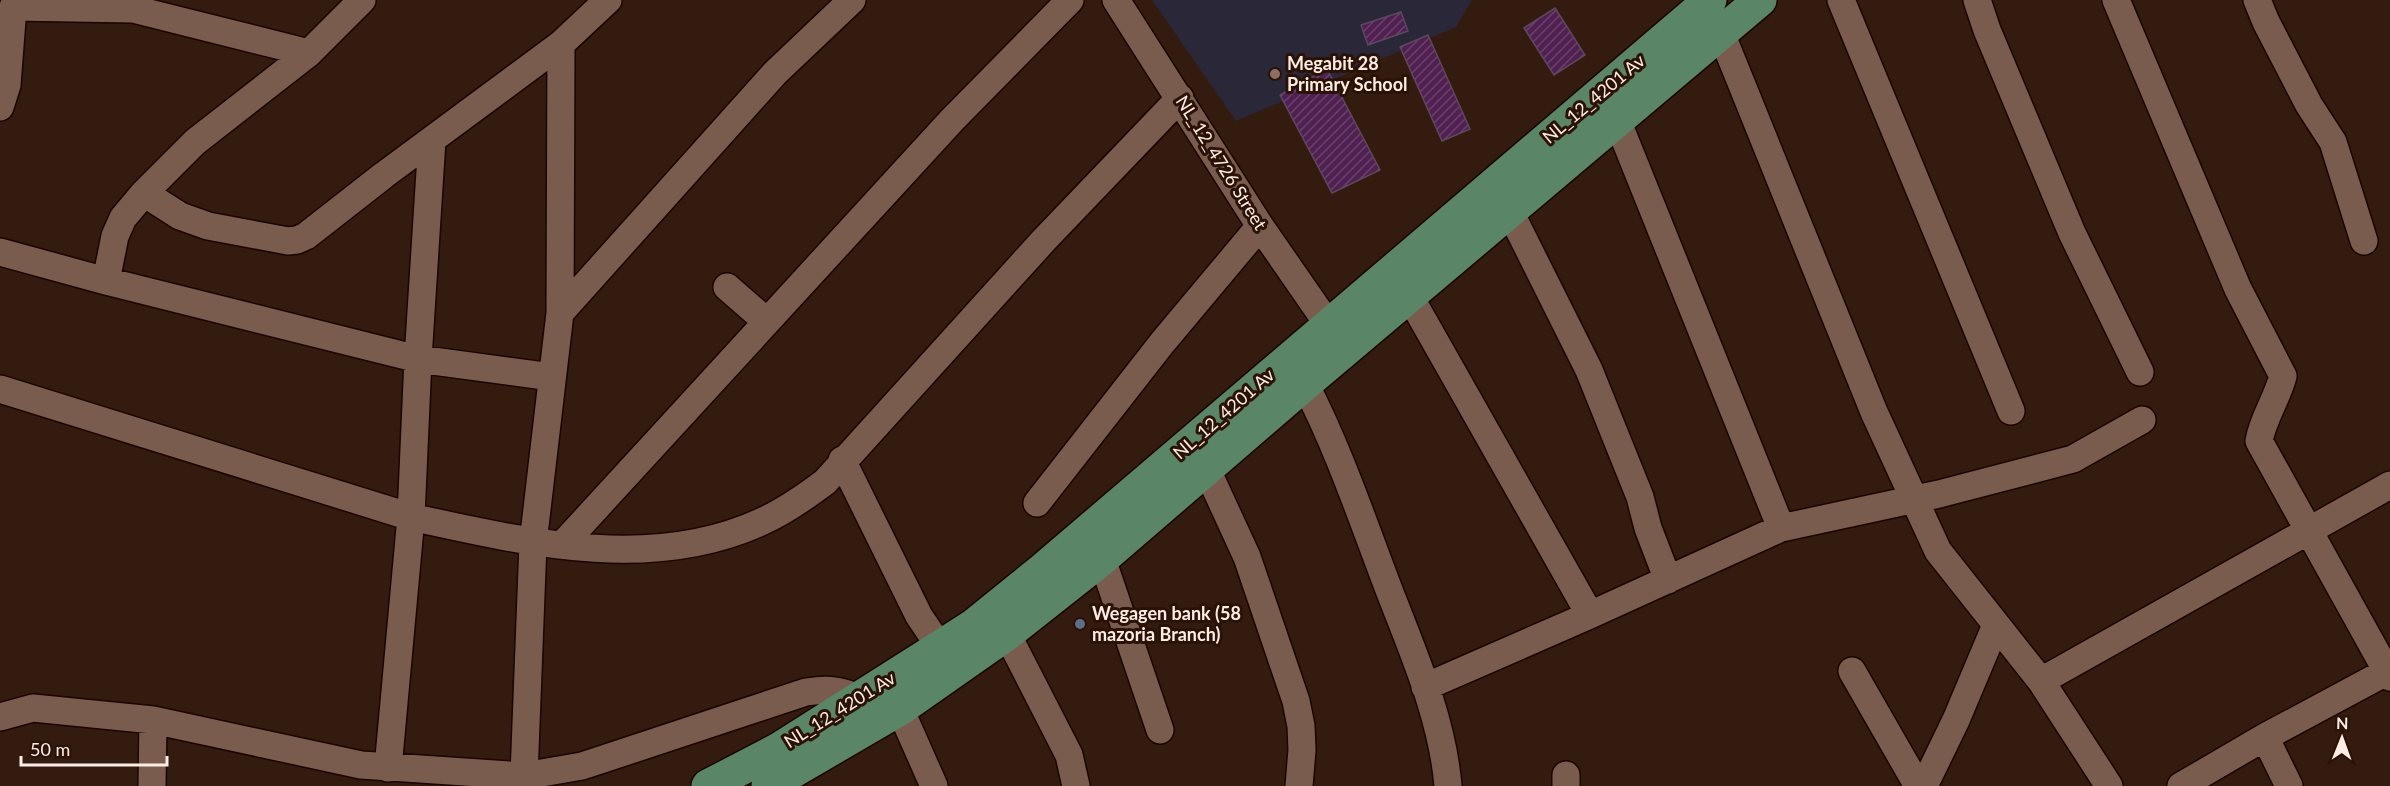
<svg xmlns="http://www.w3.org/2000/svg" width="2390" height="786" font-family="Lato,sans-serif">
  <style>
    .education { fill: #2a2738 }
    .building { fill: url(#building-hatch); stroke: #5d485d; stroke-width: 1.5 }
    .lines { fill: none; stroke-linecap: round; stroke-linejoin: round }
    .minor-casing { stroke: #1b0500; stroke-width: 30 }
    .major-casing { stroke: #1b0500; stroke-width: 36 }
    .minor { stroke: #7a5c4f; stroke-width: 27 }
    .major { stroke: #5b8567; stroke-width: 33 }
    .education-dot { fill: #8d6e63; stroke: #2a1207; stroke-width: 2 }
    .service-dot { fill: #5c6f8a; stroke: #2a1207; stroke-width: 2 }
    .labels { text-anchor: middle; stroke-width: 6; stroke-linejoin: round; paint-order: stroke }
    .poi-label { font-size: 18px; font-weight: bold; fill: #ffece5; stroke: #2a1207; text-anchor: start }
    .street-label { font-size: 18px; fill: #ffece5; stroke: #2a1207 }
  </style>
  <defs>
    <pattern id="building-hatch" width="6" height="6" patternUnits="userSpaceOnUse" patternTransform="scale(1.5)"><rect width="6" height="6" fill="#502052"/><path d="M-1 1l2-2M0 6l6-6M5 7l2-2" fill="none" stroke="#6a416b"/></pattern>
  </defs>
  <rect width="100%" height="100%" fill="#341b10"/>
  <path class="education" d="M1152,0H1472L1456,27L1236,121Z"/>
  <path class="building" d="M1555,8L1585,55L1554,75L1524,28Z
    M1401,12L1408,31L1368,45L1361,25Z
    M1428,35L1470,129L1442,141L1400,47Z
    M1327,69L1380,170L1332,193L1280,95Z"/>
  <g class="lines">
    <g class="minor-casing">
      <path id="minor" d="M1116,0L1260,226L1341,343
        M1841,0L2011,411
        M1977,0L1987,30L2072,233L2140,372
        M2116,0L2238,289L2283,376C2277,399 2263,418 2259,441L2390,677
        M2257,0L2266,22L2309,105L2333,142L2364,241
        M1721,33L1874,412L1938,551L2041,681L2109,786
        M0,107L7,85L13,7L133,9L309,53
        M1617,120L1781,528
        M144,193L180,216L208,226L288,241L297,240L306,236L384,175L561,44L608,0
        M1510,212L1589,370L1640,497L1648,528L1668,580
        M0,252L106,281L418,359L552,377
        M106,281L115,236L123,218L144,193L195,142L309,53L362,0
        M727,287L766,321
        M1410,297L1590,615
        M560,313L775,73L852,0
        M1305,384C1338,448 1361,516 1386,582C1411,648 1442,715 1448,786
        M0,389L411,517C525,542 652,573 763,521C785,511 805,497 825,482L1044,240L1180,98
        M842,460L919,616L940,647
        M1207,470L1247,557L1296,701L1301,726L1302,750L1299,786
        M1037,503L1162,343L1260,226
        M563,544L952,120L1070,0
        M1102,559L1160,730
        M1007,634L1069,755L1076,786
        M1852,671L1918,786
        M2041,681L2390,485
        M1425,687L1590,615L1781,528L1939,494L2073,459L2142,420
        M900,709L934,786
        M0,717L33,708L153,720L361,765L524,776L582,766L806,692C826,689 840,689 859,699
        M2265,737L2289,786
        M388,768L411,517L418,359L432,140
        M524,776L533,543L560,313L561,44
        M152,786L153,720
        M1566,786V775
        M1924,786L1956,720L1996,625
        M2181,786L2265,737L2390,670"/>
    </g>
    <g class="major-casing">
      <path id="major" d="M708,786L779,749L940,647L974,625L1042,570L1710,0
        M768,786L900,709L1007,634L1102,559L1305,384L1760,0"/>
    </g>
    <use href="#minor" class="minor"/>
    <use href="#major" class="major"/>
  </g>
  <circle class="education-dot" cx="1275" cy="74" r="6"/>
  <circle class="service-dot" cx="1080" cy="624" r="6"/>
  <g class="labels">
    <g class="poi-label">
      <text x="1287" y="70">Megabit 28<tspan x="1287" dy="21">Primary School</tspan></text>
      <text x="1092" y="620">Wegagen bank (58<tspan x="1092" dy="21">mazoria Branch)</tspan></text>
    </g>
    <g class="street-label">
      <text transform="translate(1594 99) rotate(-40)" y="6">NL_12_4201 Av</text>
      <text transform="translate(1221 163) rotate(58)" y="6">NL_12_4726 Street</text>
      <text transform="translate(1224 414) rotate(-41)" y="6">NL_12_4201 Av</text>
      <text transform="translate(840 710) rotate(-32)" y="6">NL_12_4201 Av</text>
    </g>
  </g>
  <g transform="translate(2342 738) rotate(1)" stroke="#2a1207" stroke-width="4.5" paint-order="stroke">
  <path d="M0-4.5L10 22L0 15L-10 22Z" fill="#ffece5"/>
  <text y="-9" font-size="16" font-weight="bold" text-anchor="middle" fill="#ffece5">N</text>
  </g>
  <path d="M21 756v9h146v-9" fill="none" stroke="#ffece5" stroke-width="3"/>
  <text x="30" y="756" font-size="18" fill="#ffece5" stroke="#2a1207" stroke-width="4.5" paint-order="stroke">50 m</text>
</svg>
